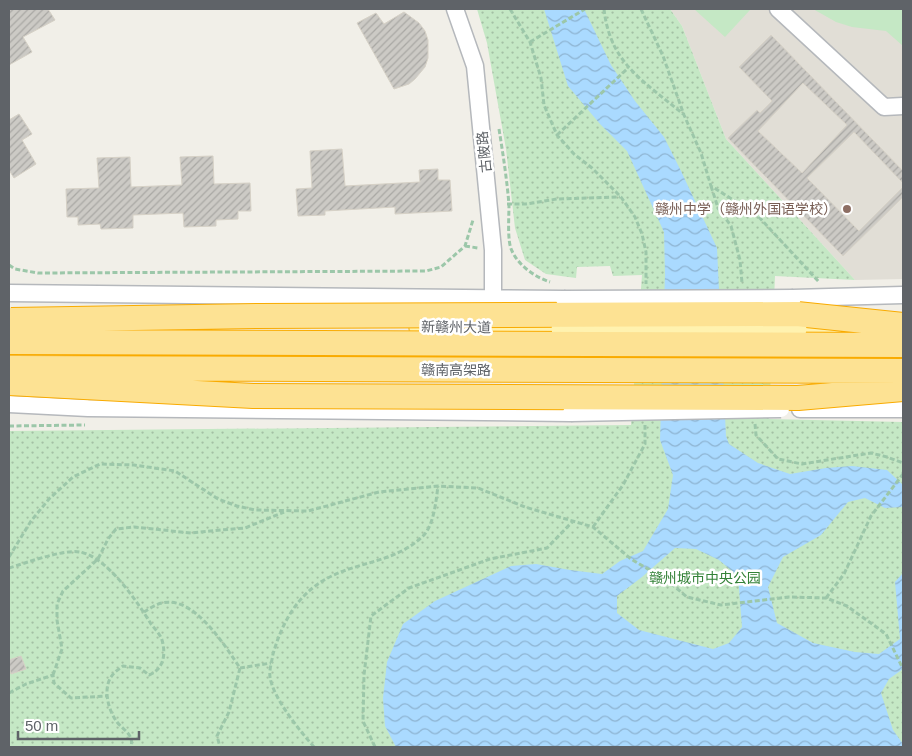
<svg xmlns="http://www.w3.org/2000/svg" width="912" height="756" font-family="Helvetica,'Noto Sans SC',sans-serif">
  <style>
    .education { fill: #e1ded6 }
    .green { fill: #c5e8c5 }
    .park { fill: url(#park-dots) }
    .water { fill: url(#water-waves); fill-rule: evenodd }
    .building { fill: url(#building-hatch); stroke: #d6d1c6; fill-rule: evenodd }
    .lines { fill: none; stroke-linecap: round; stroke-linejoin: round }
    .minor-casing { stroke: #b5b8bc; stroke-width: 19 }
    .major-casing { stroke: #f2c960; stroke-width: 24 }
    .path { stroke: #9cc7a9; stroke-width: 3; stroke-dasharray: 5 2.5; stroke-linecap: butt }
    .minor { stroke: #fff; stroke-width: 16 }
    .major { stroke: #fff2af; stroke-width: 21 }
    .minor-bridge-casing { stroke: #b5b8bc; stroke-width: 19; stroke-linecap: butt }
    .major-bridge-casing { stroke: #f2c960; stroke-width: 24; stroke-linecap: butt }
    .highway-bridge-casing { stroke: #f9ab00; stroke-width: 26; stroke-linecap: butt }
    .minor-bridge { stroke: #fff; stroke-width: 16 }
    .major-bridge { stroke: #fff2af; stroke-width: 21 }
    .highway-bridge { stroke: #fde293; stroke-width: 24 }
    .education-dot { fill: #8d6e63; stroke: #fff; stroke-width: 2 }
    .labels { text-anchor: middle; stroke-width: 5; stroke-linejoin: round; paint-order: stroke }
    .street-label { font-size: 14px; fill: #5f6368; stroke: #fff }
    .education-label { font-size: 14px; fill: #785e54; stroke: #fff; text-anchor: end }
    .park-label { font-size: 14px; fill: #348238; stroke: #fff }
  </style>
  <defs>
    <pattern id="park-dots" width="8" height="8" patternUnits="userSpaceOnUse" patternTransform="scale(1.25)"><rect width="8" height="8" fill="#c5e8c5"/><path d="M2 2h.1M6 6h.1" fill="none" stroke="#a3c0a4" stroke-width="1.8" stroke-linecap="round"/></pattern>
    <pattern id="water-waves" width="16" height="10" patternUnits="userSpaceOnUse" patternTransform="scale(1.25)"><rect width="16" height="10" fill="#aadaff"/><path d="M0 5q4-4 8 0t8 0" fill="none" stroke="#8eb4d2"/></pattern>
    <pattern id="building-hatch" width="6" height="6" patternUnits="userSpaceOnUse" patternTransform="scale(1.25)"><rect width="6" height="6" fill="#cccac5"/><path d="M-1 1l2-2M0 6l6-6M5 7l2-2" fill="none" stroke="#a9a8a4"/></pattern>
  </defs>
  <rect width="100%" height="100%" fill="#f1efe8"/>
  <path class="education" d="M670,9H903V279L855,280L726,139L682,26Z"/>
  <path class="green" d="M694,9H748L750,10L725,37Z
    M813,9H903V46L886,31L852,27L836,22Z"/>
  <path class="park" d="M477,9H670L682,26L726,139L855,280L775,276L769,419L903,422V747H9V431L631,425L642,275L613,276L610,266L577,267L576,278L546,274L525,260L515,228L506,149L487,43Z"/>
  <path class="water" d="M544,9H584L611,65L635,101L664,137L681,171L717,248L726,436L729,444L758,463L790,474L826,468L852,466L887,470L903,485V507L885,508L865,498L848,502L821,535L783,557L768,587L777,623L813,643L855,652L879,654L900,639L895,582L903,573V669L889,679L881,693L893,730L903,744V747H396L385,726L383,698L387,662L403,624L435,601L511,566L536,564L570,570L602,574L620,561L643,551L668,509L673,475L660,440L665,274L664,232L627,151L600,124L568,86ZM675,548L696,549L719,560L738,576L742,627L729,643L713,649L639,630L617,613V596L642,577Z"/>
  <path class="building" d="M9,9H48L55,20L23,37L32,52L9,65Z
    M404,12L419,23L425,31L428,40V58L425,67L415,79L409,84L394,89L357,23L376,13L384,24Z
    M771,35L903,171V183L854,132L807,178L859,231L903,187V197L843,256L728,138L757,110L760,113L772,101L739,67ZM803,83L847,125L802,173L758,131Z
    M19,114L32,134L22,140L36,164L14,178L9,170V120Z
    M342,149L345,186L420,182L419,170L438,169V180H450L452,211L395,214V207L325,211V215L298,216L296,189L312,188L310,151Z
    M213,156L214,184L250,183L251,211H238V219L216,220V226L184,227L183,213L133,215V228L101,229L100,224L78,225V217H67L66,189L99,188L97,158L130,157L131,187L182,185L180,157Z
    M21,656L26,669L11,674L9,667V660Z"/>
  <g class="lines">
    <g class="minor-casing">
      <path id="minor" d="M455,9L475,66L493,250V298
        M778,9L884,107L903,106
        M9,293L564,299
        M793,298L903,295
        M9,404L88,408L571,413
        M800,409H903"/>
    </g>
    <g class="major-casing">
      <path id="major" d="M420,327L562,329
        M796,329L848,328"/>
    </g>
    <path class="path" d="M510,9L530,42L541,78L544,105L557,135L574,154L592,168L621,197L635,217L642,234L646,252V284
      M604,9C610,64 644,81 683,114
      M641,9L663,56L684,115L701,153L711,186L757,215L819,282
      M530,42L585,9
      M499,129C503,154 507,180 509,205C509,217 507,242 512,251C519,266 535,277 550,282
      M557,135L628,68
      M711,186L718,208L731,226L740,260L742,283
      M507,204H526L557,199L620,197
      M465,246L478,248
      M9,265L15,269L38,273L426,271L441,267L465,246L473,220
      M755,424L756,435L778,459L802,464L871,453L887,457L903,463
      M9,426L85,425
      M593,527L623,485L645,444V425
      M9,557L31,521L49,499L73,477L100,464L134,465L175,471L218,499L237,506L255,510L308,511L379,492L438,486L478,488L525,507L593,527L631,559L668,581L687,597L721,605L789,597L826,598L847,606L886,634L903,669
      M9,568C26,563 63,549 80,552C107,557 137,601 151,624C155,629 160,634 162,640C166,654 164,669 149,675L140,668L123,666C119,669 114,672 111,677C103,689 108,710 117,722C124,731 134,734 131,747
      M826,598L844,574L871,516L903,474
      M144,612C149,609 156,604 162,603C194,595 225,646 240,668L229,712L217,736L220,747
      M240,668L271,663
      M53,675L62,649L57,620V604L63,591L98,559L108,539L116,529L134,527L191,533L221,530L245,528L284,512
      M9,693L26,684L53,675L54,683L71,698L107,696
      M314,747C300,731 273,698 270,677C269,670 272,661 273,654C282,623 297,595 326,579C358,561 395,563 423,536C434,525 436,501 438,486
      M375,747L363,721L364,675L371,616L409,588L490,559L547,548L573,521"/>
    <use href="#minor" class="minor"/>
    <use href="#major" class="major"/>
    <g class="minor-bridge-casing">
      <path id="minor-bridge" d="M564,299L793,298
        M571,413L781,409"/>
    </g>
    <g class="major-bridge-casing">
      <path id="major-bridge" d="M562,329H796"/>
    </g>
    <g class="highway-bridge-casing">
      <path id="highway-bridge" d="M11,320L258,316L797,314L903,325
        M9,342L903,345
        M9,368L903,371
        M9,383L253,396L798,398L903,389"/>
    </g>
    <use href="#minor-bridge" class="minor-bridge"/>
    <use href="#major-bridge" class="major-bridge"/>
    <use href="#highway-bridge" class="highway-bridge"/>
  </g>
  <circle class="education-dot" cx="847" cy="209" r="5"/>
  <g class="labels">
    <g class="street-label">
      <text transform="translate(484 152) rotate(-96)" y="5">古陂路</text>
      <text transform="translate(456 327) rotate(1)" y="5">新赣州大道</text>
      <text x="456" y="375">赣南高架路</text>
    </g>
    <g class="education-label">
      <text x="837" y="214">赣州中学（赣州外国语学校）</text>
    </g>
    <g class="park-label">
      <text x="705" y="583">赣州城市中央公园</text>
    </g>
  </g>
  <rect width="912" height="756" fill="none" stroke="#5f6368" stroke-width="20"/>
  <path d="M18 731v8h121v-8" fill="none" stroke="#5f6368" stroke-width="2.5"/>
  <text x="25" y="731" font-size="15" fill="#5f6368" stroke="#ffffff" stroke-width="4" paint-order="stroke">50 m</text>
</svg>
